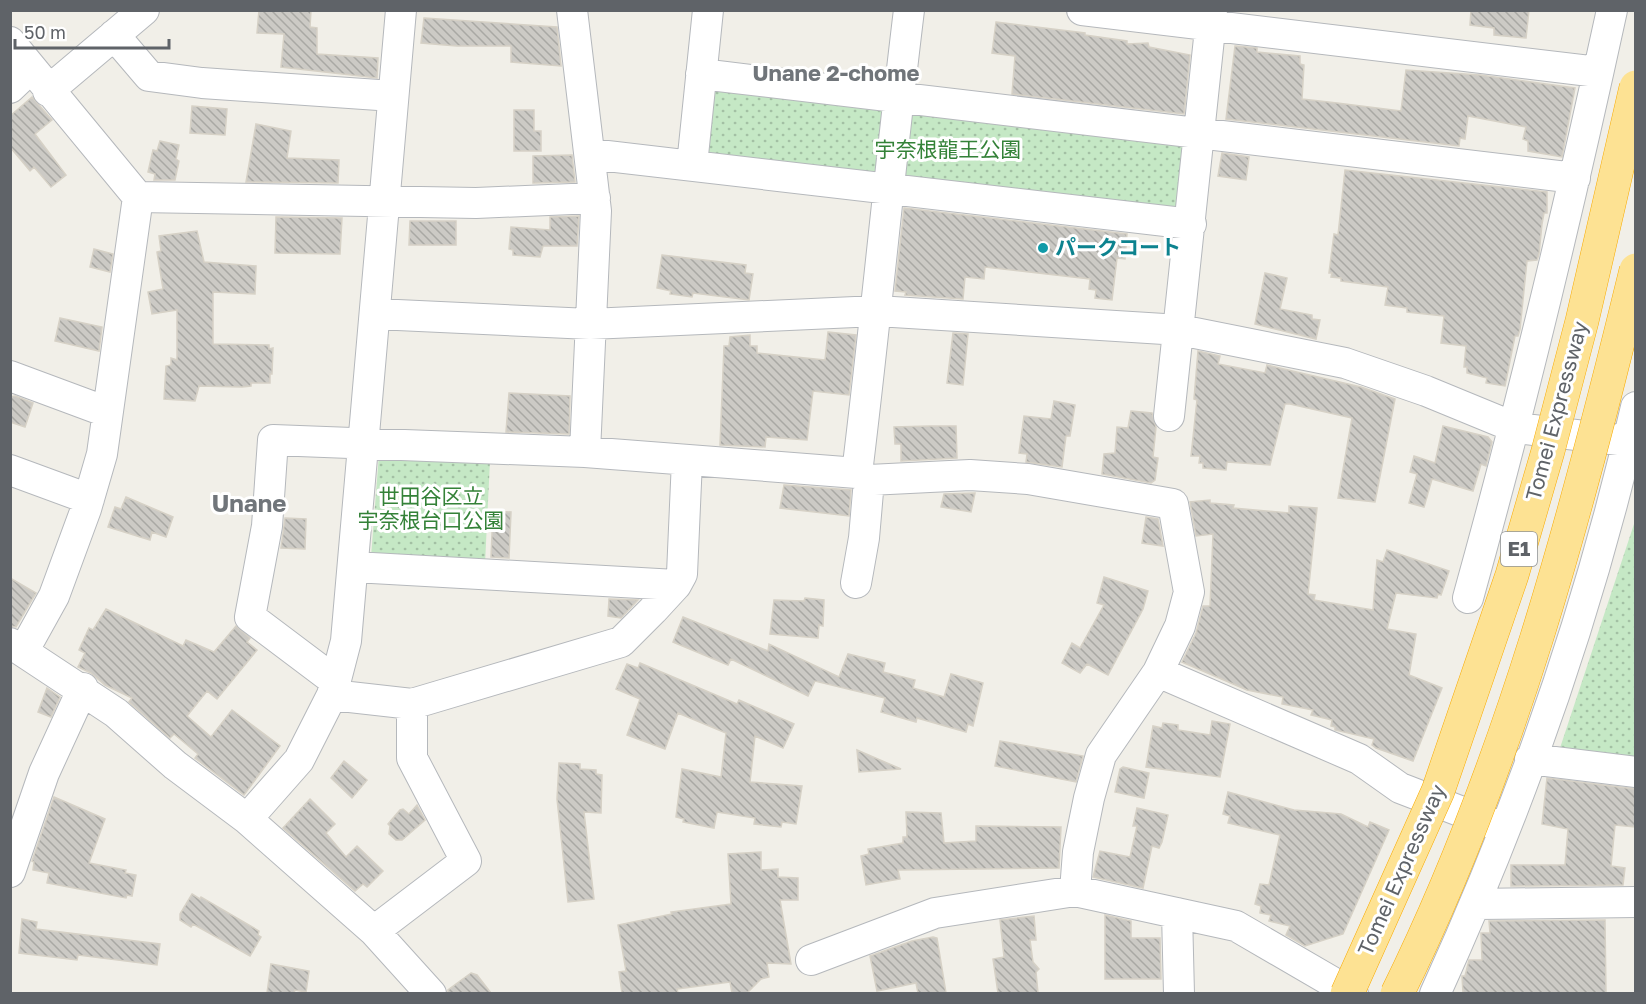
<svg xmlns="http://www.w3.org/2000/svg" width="1646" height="1004" font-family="'Golos Text','Noto Sans JP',sans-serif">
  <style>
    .green { fill: url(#green-dots) }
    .building { fill: url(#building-back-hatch); stroke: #d6d1c6; stroke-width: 1.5 }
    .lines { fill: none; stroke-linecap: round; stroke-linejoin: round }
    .minor-casing { stroke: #b5b8bc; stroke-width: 32 }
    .minor { stroke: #fff; stroke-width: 30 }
    .highway-bridge-casing { stroke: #f9ab00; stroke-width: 34; stroke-linecap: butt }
    .highway-bridge { stroke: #fde293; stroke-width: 33 }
    .culture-dot { fill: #0f9aa8; stroke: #fff; stroke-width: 2 }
    .labels { text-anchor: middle; stroke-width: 6; stroke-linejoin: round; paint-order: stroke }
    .shield { fill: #fff; stroke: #8f9295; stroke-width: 1.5 }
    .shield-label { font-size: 20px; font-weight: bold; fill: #5f6368 }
    .park-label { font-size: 21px; fill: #348238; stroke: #fff }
    .culture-label { font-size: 21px; font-weight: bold; fill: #0d838f; stroke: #fff; text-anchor: start }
    .street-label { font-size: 21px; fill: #5f6368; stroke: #fff }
    .neighbourhood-label { font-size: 22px; font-weight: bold; fill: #70757a; stroke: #fff }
    .quarter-label { font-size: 24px; font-weight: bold; fill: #70757a; stroke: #fff }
  </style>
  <defs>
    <pattern id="green-dots" width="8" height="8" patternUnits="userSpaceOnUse" patternTransform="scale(1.5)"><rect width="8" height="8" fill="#c5e8c5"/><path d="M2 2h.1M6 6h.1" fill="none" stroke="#a3c0a4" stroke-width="1.8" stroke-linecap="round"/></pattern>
    <pattern id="building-back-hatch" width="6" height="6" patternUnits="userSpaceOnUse" patternTransform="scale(1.5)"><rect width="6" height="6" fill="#cccac5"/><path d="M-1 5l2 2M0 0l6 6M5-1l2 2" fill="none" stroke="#a9a8a4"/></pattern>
  </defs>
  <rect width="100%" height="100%" fill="#f1efe8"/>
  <path class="green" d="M707,90L883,103L884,173L708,160L701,150Z
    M916,107L1183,139L1190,151L1175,215L907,184L900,174L906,115Z
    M379,454L490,461L485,564L371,557Z
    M1634,524L1635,760L1559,751Z"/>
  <path class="building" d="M259,10H311L310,27L317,28V54L378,58L377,78L281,67L284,34L257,33Z
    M1471,10H1529L1526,38L1494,35V28L1470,25Z
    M424,18L557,27L561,66L511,62V46H457L421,43Z
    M996,22L1085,33V35L1127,41V44L1148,43L1149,47L1190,55L1184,114L1012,94L1015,56L992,53Z
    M1235,46L1257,48V52L1300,56V64L1304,65L1302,99L1337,103L1401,111L1406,70L1480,75L1575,88L1562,157L1528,151V141L1523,139L1526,127L1468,116L1465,139L1460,138L1459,146L1226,119Z
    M32,97L52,120L35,134L66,175L51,187L34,167L30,171L10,147V116Z
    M192,106L227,109L225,135L190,133Z
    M514,110H534V131H541V151H514Z
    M256,124L291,131L287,158L339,160L338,183L246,182Z
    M160,141L179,145L176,159L179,161L175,180H154L155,174L148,172L153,150L157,151Z
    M1222,153L1249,157L1246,180L1218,176Z
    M572,155L575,182L533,183V156Z
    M1345,170L1547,192V213H1544L1542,224L1539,254L1537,260L1527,261L1520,329L1518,336H1515L1505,386L1486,383L1487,378L1467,373V367H1464L1466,346L1441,343L1444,316L1407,312V308L1385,305L1388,287L1341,281V278L1331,277L1332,273H1329L1334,234L1338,235Z
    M904,208L1127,234L1125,259L1117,258L1112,300L1095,298L1096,290L1089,289L1090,279L985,267L984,279L965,277L963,299L905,295L906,292L895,291Z
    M579,216L577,246H543L540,257L513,255V250L509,249L511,227L550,230V217Z
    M276,217L342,218L340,254L275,253Z
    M410,221H456V245H409Z
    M197,231L204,262L256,266L255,294L213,292V344L269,345V349L273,348L272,374H270V383H251V386L242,387L199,386L195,401L164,399L166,366L171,365V358L177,360V310L152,314L148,292L163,289L157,252L161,251L159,236Z
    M94,249L113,254L110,272L90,267Z
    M662,255L746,265L745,273L753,274L749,300L693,293L692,297L670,294L671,291L657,288Z
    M1265,273L1287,278L1280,309L1312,315V319L1320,320L1316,339L1255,324Z
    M60,318L102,327L99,351L55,341Z
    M828,332L856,335L849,395L813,391L807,440L766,437L765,447L720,445L724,346H729L730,337L750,335V346H757V353L825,360Z
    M953,333L968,334L963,385L947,383Z
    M1198,351L1220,356L1218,364L1265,373L1267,365L1361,387L1395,399L1375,502L1338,498L1352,418L1290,404H1285L1270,465L1227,462L1226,470L1203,468V463H1199L1200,456H1191L1197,400L1194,399Z
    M509,393L570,396L569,434L506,432Z
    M15,396L33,403L25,427L10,422V397Z
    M1054,401L1075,405L1070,436H1066L1062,467L1026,462L1027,454L1019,453L1024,416L1051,419Z
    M1131,411L1152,413L1156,427L1153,457L1158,458L1155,480L1151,483L1102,474L1104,454L1115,453L1117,427L1128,428Z
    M930,426H956L957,458L901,461V444H895L894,427Z
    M1443,426L1488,437L1492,442L1486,466L1481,464L1473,491L1432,479L1424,507L1409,503L1417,474L1410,472L1414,456L1435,463Z
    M784,485L851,490L849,516L780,508Z
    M975,493L971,512L941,507L944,494Z
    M126,497L173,517L166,537L152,532L150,540L108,527L115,507L121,509Z
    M1210,500V503L1234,505L1233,508L1289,513V506L1317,508L1308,594L1315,595L1314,600L1373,610L1377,560L1383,562L1387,550L1449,571L1441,595L1438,594L1437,598L1396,593L1387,629L1416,634L1409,675L1442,688L1413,761L1376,748L1372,745L1374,739L1335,730V727L1331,726L1332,720L1311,715L1313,710L1282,704L1283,697L1247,690L1182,662L1196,633L1203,606H1210L1213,534L1196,536L1190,502Z
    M493,511L511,512L509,558L491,557Z
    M1146,517L1158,519L1163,546L1142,543Z
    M285,518L306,519L305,549L281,548Z
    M1104,577L1148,591L1143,609L1108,675L1087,664L1080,673L1062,663L1072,643L1080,648L1104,605L1097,603Z
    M10,578L36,593L16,627L10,626Z
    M805,598L824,600L823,626L819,625L818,638L770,634L774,600L804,601Z
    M609,599L638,600L621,618L608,616Z
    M106,609L183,646L186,640L214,652L236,626L250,638L247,642L257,650L217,699L207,691L187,716L211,737L232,710L280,746L244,795L195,758L198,754L174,734L170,738L129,702L132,698L105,685L91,673L78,667L85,653L79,650L89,628L93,630Z
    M683,617L768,651L769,644L839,677L848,654L885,663L883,672L915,680L913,688L944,697L951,674L983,683L973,726L968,724L966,732L917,718L916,722L881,712L885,698L815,681L808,696L731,659L728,665L673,642Z
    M640,663L737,704L739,700L794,724L783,748L755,736L750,782L802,786L796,824L782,822L781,827L754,824L755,818L717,812L714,828L683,822L684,819L676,817L682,769L721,777L726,733L678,713L665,749L627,735L640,699L616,689L627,664L638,668Z
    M47,688L60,697L51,717L38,712Z
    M1212,721L1230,724L1220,777L1146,767L1153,726L1162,728L1163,723L1178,725V730L1210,735Z
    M1000,741L1083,756L1076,782L995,766Z
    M857,750L901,769L859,772Z
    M344,761L367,780L352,798L331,778Z
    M559,763L580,764V769L596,770V774L602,775L601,813L584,812L594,899L568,902L557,799Z
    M1123,767L1149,773L1144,798L1115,792L1120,769Z
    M1547,778L1635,789V827L1615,825L1611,866L1625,868L1623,885L1511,886V865H1565L1568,829L1542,824Z
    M1228,792L1294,810L1341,814L1368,827L1370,822L1389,830L1343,934L1305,946L1286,935L1290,926L1269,921L1271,915L1260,913L1261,906L1255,904L1260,884L1269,885L1280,835L1228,823L1230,816L1223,814Z
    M54,797L105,819L89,863L126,870L125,873L136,875L132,896L127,895L126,898L47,883L49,873L33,870L34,862L32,861Z
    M310,799L335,824L326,833L346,857L357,846L383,871L367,887L363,884L355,891L283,828Z
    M417,805L425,820L402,840H396L389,834L390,826L388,824L400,810L403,809L409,814Z
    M1137,808L1168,815L1162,842L1159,848L1152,846L1143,888L1093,877L1100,851L1130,857L1137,826H1133Z
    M906,812L941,813L944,843L976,841V826L1061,827L1059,868L898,870L900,879L866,885L861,856L869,854L868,849L903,843V837H907Z
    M761,852V870L778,869V877L798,878V900H780L791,964L767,963L769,977L761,979L747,993H732L730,982L677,989L678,993H622L619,972L626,971L618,925L672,914L671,912L731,904L728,854Z
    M192,894L200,899L201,897L259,931L258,935L261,937L250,956L193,924L191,927L180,920V914Z
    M1105,915L1131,921V938H1160L1161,979H1105Z
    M1034,916L1036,940H1030L1033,962L1039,969L1036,972L1038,993H998L993,959L1004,957L1000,920Z
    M22,919L37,922L36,929L160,944L157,965L78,955L77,960L19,953Z
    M1605,920L1606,993H1463L1462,976H1465L1469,960H1482L1481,933H1490L1489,921Z
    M933,937L937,938L946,993H918L916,983L877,991L870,956L912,941Z
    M271,964L309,971L306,992L295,990L294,993H267Z
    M471,973L477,975L491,993H448V990Z"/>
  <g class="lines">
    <g class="minor-casing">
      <path id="minor" d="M572,10L596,211L585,452
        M1082,10L1598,72
        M114,35L149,76L202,83L393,96
        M10,42L138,197L476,203L595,198
        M701,74L1575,178
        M10,88L30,69
        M48,91L144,10
        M590,154L1191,224
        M692,165L708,10
        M376,314L590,324L877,311L1180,330L1345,363L1426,391L1516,428L1636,442
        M10,376L107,412
        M1169,416L1212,10
        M10,470L89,499
        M857,473C876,319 890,165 909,10
        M869,480L970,475L1028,479L1173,504L1189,592L1180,626L1158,672L1101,755L1089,798L1078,852L1075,891
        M354,567L676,585
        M1468,598C1522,404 1569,208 1612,10
        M10,643L116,713L175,765L247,819L374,931L431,994
        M24,650L54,596L86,509L102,454L138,197
        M1158,672L1359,759L1400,788L1496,825
        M335,681L250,617L267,526L273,440L585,452L857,473L869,480L864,538L856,583
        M332,695L412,704L621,642L653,610L676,585L682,574L687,460
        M1530,759L1636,772
        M247,819L299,760L332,695L346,641L401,10
        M10,872L44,773L83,688
        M1476,904L1636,902
        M1177,913L1179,994
        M374,931L466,861L412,758V704
        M811,960L935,913L1075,891L1236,926L1353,994
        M1435,994C1521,806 1590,609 1636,407"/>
    </g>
    <use href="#minor" class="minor"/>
    <g class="highway-bridge-casing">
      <path id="highway-bridge" d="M1347,994L1438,791L1512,575L1548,451L1582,321L1636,87
        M1397,994C1510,765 1576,517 1636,270"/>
    </g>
    <use href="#highway-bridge" class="highway-bridge"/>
  </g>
  <circle class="culture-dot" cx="1043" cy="248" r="6"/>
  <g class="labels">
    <rect class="shield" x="1501" y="532" width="36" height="34" rx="4.5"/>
    <g class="shield-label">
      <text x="1519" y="556">E1</text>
    </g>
    <g class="park-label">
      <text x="948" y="157">宇奈根龍王公園</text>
      <text x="431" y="504">世田谷区立<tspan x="431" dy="24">宇奈根台口公園</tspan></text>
    </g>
    <g class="culture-label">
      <text x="1055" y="255">パークコート</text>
    </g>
    <g class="street-label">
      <text transform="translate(1557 411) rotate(-75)" y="7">Tomei Expressway</text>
      <text transform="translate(1402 870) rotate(-66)" y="7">Tomei Expressway</text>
    </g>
    <g class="neighbourhood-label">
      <text x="836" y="81">Unane 2-chome</text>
    </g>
    <g class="quarter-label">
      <text x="249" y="512">Unane</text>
    </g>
  </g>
  <rect width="1646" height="1004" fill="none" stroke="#5f6368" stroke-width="24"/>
  <path d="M15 39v9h154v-9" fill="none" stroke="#5f6368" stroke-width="3"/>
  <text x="24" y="39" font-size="18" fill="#5f6368" stroke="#ffffff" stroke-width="4.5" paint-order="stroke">50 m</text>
</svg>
